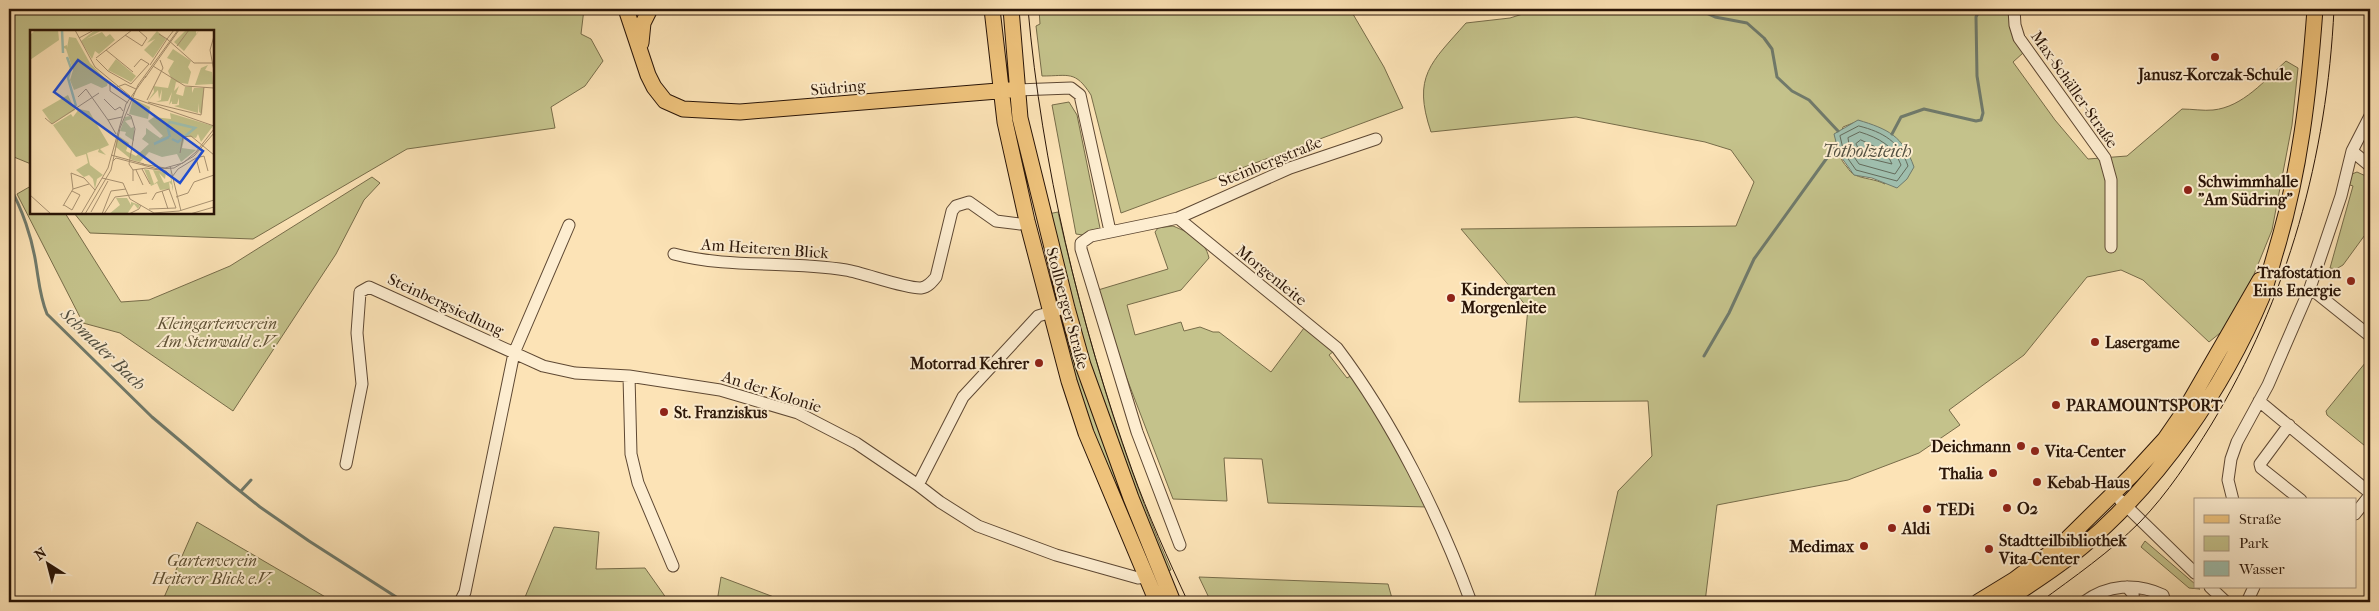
<svg xmlns="http://www.w3.org/2000/svg" width="2379" height="611" font-family="'IM FELL French Canon',serif">
  <style>
    .green { fill: #c4c28b; stroke: #776c49; fill-rule: evenodd }
    .water { fill: #9fbead; stroke: #707a6b }
    .lines { fill: none; stroke-linecap: round; stroke-linejoin: round }
    .shore { stroke: #646a5a; stroke-width: 1 }
    .stream { stroke: #707a6b; stroke-width: 3 }
    .minor-casing { stroke: #5e4833; stroke-width: 13 }
    .major-casing { stroke: #2a1507; stroke-width: 17 }
    .minor { stroke: #fdedd0; stroke-width: 11 }
    .major { stroke: #eec27b; stroke-width: 15 }
    .tram { stroke: #2a1507; stroke-width: 1 }
    .poi-dot { fill: #8f2418; stroke: #fdedd0; stroke-width: 2 }
    .labels { text-anchor: middle; stroke-width: 4; stroke-linejoin: round; paint-order: stroke }
    .poi-label { font-size: 16px; font-weight: bold; fill: #2a1507; stroke: #fdedd0; text-anchor: start }
    .street-label { font-size: 16px; fill: #2a1507; stroke: #fdedd0 }
    .park-label { font-size: 16px; font-style: italic; fill: #605235; stroke: #fdedd0 }
    .water-label { font-size: 18px; font-style: italic; fill: #535041; stroke: #fdedd0 }
    .inset-river { fill: none; stroke: #9fbead; stroke-width: 2.5 }
    .inset-road { fill: none; stroke: #a89170; stroke-width: 1 }
    .view { fill: #1d4ed8; fill-opacity: 0.15; stroke: #1d4ed8; stroke-width: 2.5 }
    .inset-edge { fill: none; stroke: #2a1507; stroke-width: 2.5 }
  </style>
  <rect width="100%" height="100%" fill="#fce3b6"/>
  <filter id="stains"><feTurbulence type="fractalNoise" baseFrequency=".004" numOctaves="4"/><feColorMatrix values="0 0 0 0 .2 0 0 0 0 .09 0 0 0 0 .02 0 0 0 .5 -.17"/></filter>
  <radialGradient id="worn" r=".72"><stop offset=".6" stop-color="#630" stop-opacity="0"/><stop offset="1" stop-color="#630" stop-opacity=".3"/></radialGradient>
  <path class="green" d="M9,9H584L581,34L591,39L603,61L585,86L551,107L555,128L407,149L253,239L90,233L74,213L212,212V31H31V164L9,155Z
    M1039,9H1350L1384,67L1403,108L1121,213L1091,95C1075,70 1069,76 1042,76L1036,26L1040,24Z
    M1529,9H2010V28L2023,53L2013,62L2055,120L2088,159L2127,156L2182,109C2192,109 2204,111 2213,110C2243,107 2265,80 2286,61L2298,68L2292,125L2272,230L2248,289L2225,329L2209,342L2143,280L2121,270L2087,277L2024,355L1949,410L1960,425L1919,453L1848,480L1717,505L1705,602H1595V596L1618,491L1652,456L1648,401L1519,402L1528,308L1461,229L1736,226L1754,182L1731,150L1705,142L1576,117L1431,132C1412,76 1431,63 1466,23L1510,18L1529,12ZM1853,123L1885,184C1875,179 1864,179 1855,175C1852,174 1849,170 1847,167C1835,154 1838,142 1843,127Z
    M1069,102L1077,115L1100,228L1083,235L1076,234L1052,105Z
    M2357,172L2370,178V228L2343,265L2336,269L2330,268L2353,186L2347,184L2352,174Z
    M372,177L380,183L364,200L336,254L233,411L120,333L83,323L17,194L31,186V212L65,213L121,302L149,300L230,266Z
    M1058,212C1086,335 1121,455 1171,570L1167,571V576L1084,351L1048,214Z
    M1173,226C1190,233 1205,240 1209,258L1181,290L1127,305L1135,335L1181,322L1184,331L1200,327L1213,332H1219L1271,372L1304,328L1334,351L1329,355L1347,378L1354,374L1428,507L1268,503L1262,459L1224,458L1227,501L1173,499L1119,358L1098,290L1168,269L1155,232L1158,228Z
    M1059,316L1068,345L1158,580L1154,581L1098,451L1074,379Z
    M2370,357V450L2327,415L2326,411Z
    M197,522L334,602H162Z
    M554,527L599,532L596,569L645,568L669,602H523Z
    M2145,541L2195,584V587L2200,589L2189,588L2141,547Z
    M721,577L787,602H717Z
    M1199,577L1388,584L1393,602H1211Z"/>
  <path class="water" d="M1858,120C1888,129 1903,136 1914,167L1907,179L1897,188L1872,178L1854,175L1839,154L1834,134Z"/>
  <g class="lines">
    <path class="shore" d="M1859,126C1883,132 1900,142 1908,166L1897,181L1856,170L1844,153L1840,136Z
      M1860,132C1879,138 1894,146 1901,165L1895,174L1859,164L1850,151L1848,138Z
      M1861,140L1886,152L1892,164L1863,157L1856,144Z"/>
    <path class="stream" d="M1697,9L1715,17L1747,23L1764,38L1772,49L1777,77L1792,91L1809,100L1838,131
      M1892,134L1901,117L1924,109L1976,121L1981,120L1983,113L1977,76L1976,17L1980,9
      M9,186C22,208 32,238 36,264C39,282 40,297 47,314L152,417L230,483L260,507L309,541L404,602
      M1704,356L1729,313L1754,259L1837,144
      M241,491L251,480"/>
    <g class="minor-casing">
      <path id="minor" d="M2014,9L2015,25L2019,38L2105,158L2111,180V247
        M1017,90L1071,88L1080,95L1110,231
        M2352,151L2370,116
        M1178,218L1290,168L1376,139
        M674,254C730,269 789,260 846,270C864,273 906,289 921,288C928,287 932,282 936,277L952,211L956,206L969,202L996,221L1020,224L1027,221
        M2310,288L2370,336
        M1058,310L1038,316L963,397L918,485L940,502L978,526L1056,555L1138,578L1146,577
        M629,376L631,454L638,483L673,566
        M2259,401L2370,493
        M2289,425L2260,464L2261,468L2301,500
        M346,464L362,384L357,333L360,292L369,287L543,366L575,373L629,376L720,390L798,413L856,443L918,485
        M2120,500L2195,573
        M2233,500L2228,480L2231,459L2237,442L2268,385L2310,288L2341,196L2352,151L2370,166
        M2355,514L2370,495
        M1180,545L1137,432L1081,249V243L1091,236L1178,218L1337,348C1393,422 1439,515 1471,602
        M2127,587L2133,594L2134,602
        M2210,587L2226,602
        M460,602L465,592L514,353L569,225
        M2084,602C2107,585 2136,582 2163,595L2165,602
        M2247,602L2254,587"/>
    </g>
    <g class="major-casing">
      <path id="major" d="M626,9L648,75L654,87L665,101L683,109L740,112L1010,90
        M992,9L1005,122L1027,221L1069,381L1086,433L1157,602
        M1011,9L1020,118L1067,308L1083,365L1131,498L1173,602
        M641,43L643,23L650,9
        M1978,602L2014,580L2062,544L2132,475L2165,439L2185,410L2260,280
        M2003,602C2030,585 2058,567 2083,546C2160,481 2223,389 2262,297C2267,283 2271,268 2275,254C2300,173 2309,92 2315,9"/>
    </g>
    <use href="#minor" class="minor"/>
    <use href="#major" class="major"/>
    <path class="tram" d="M1028,9C1042,165 1079,322 1132,470C1148,515 1168,559 1188,602
      M2040,602C2074,577 2110,552 2140,522C2168,493 2190,459 2211,425C2288,298 2327,156 2334,9"/>
  </g>
  <g class="poi-dot">
    <circle cx="2215" cy="57" r="5"/>
    <circle cx="2188" cy="190" r="5"/>
    <circle cx="2351" cy="281" r="5"/>
    <circle cx="1451" cy="298" r="5"/>
    <circle cx="2095" cy="342" r="5"/>
    <circle cx="1039" cy="363" r="5"/>
    <circle cx="2056" cy="405" r="5"/>
    <circle cx="664" cy="412" r="5"/>
    <circle cx="2021" cy="446" r="5"/>
    <circle cx="2035" cy="451" r="5"/>
    <circle cx="1993" cy="473" r="5"/>
    <circle cx="2037" cy="482" r="5"/>
    <circle cx="2007" cy="508" r="5"/>
    <circle cx="1927" cy="509" r="5"/>
    <circle cx="1892" cy="528" r="5"/>
    <circle cx="1864" cy="546" r="5"/>
    <circle cx="1989" cy="549" r="5"/>
  </g>
  <g class="labels">
    <g class="poi-label">
      <text x="2215" y="80" text-anchor="middle">Janusz-Korczak-Schule</text>
      <text x="2198" y="187">Schwimmhalle<tspan x="2198" dy="18">"Am Südring"</tspan></text>
      <text x="2341" y="278" text-anchor="end">Trafostation<tspan x="2341" dy="18">Eins Energie</tspan></text>
      <text x="1461" y="295">Kindergarten<tspan x="1461" dy="18">Morgenleite</tspan></text>
      <text x="2105" y="348">Lasergame</text>
      <text x="1029" y="369" text-anchor="end">Motorrad Kehrer</text>
      <text x="2066" y="411">PARAMOUNTSPORT</text>
      <text x="674" y="418">St. Franziskus</text>
      <text x="2011" y="452" text-anchor="end">Deichmann</text>
      <text x="2045" y="457">Vita-Center</text>
      <text x="1983" y="479" text-anchor="end">Thalia</text>
      <text x="2047" y="488">Kebab-Haus</text>
      <text x="2017" y="514">O2</text>
      <text x="1937" y="515">TEDi</text>
      <text x="1902" y="534">Aldi</text>
      <text x="1999" y="546">Stadtteilbibliothek<tspan x="1999" dy="18">Vita-Center</tspan></text>
      <text x="1854" y="552" text-anchor="end">Medimax</text>
    </g>
    <g class="street-label">
      <text transform="translate(838 87) rotate(-5)" y="6">Südring</text>
      <text transform="translate(2075 89) rotate(55)" y="6">Max-Schäller-Straße</text>
      <text transform="translate(1270 161) rotate(-22)" y="6">Steinbergstraße</text>
      <text transform="translate(765 248) rotate(4)" y="6">Am Heiteren Blick</text>
      <text transform="translate(1272 275) rotate(39)" y="6">Morgenleite</text>
      <text transform="translate(446 304) rotate(25)" y="6">Steinbergsiedlung</text>
      <text transform="translate(1068 308) rotate(75)" y="6">Stollberger Straße</text>
      <text transform="translate(772 391) rotate(18)" y="6">An der Kolonie</text>
    </g>
    <g class="park-label">
      <text x="217" y="329">Kleingartenverein<tspan x="217" dy="18">Am Steinwald e.V.</tspan></text>
      <text x="212" y="566">Gartenverein<tspan x="212" dy="18">Heiterer Blick e.V.</tspan></text>
    </g>
    <g class="water-label">
      <text x="1867" y="157">Totholzteich</text>
      <text transform="translate(103 349) rotate(44)" y="6">Schmaler Bach</text>
    </g>
  </g>
  <g transform="translate(30 30)">
    <rect width="184" height="184" fill="#fce3b6"/>
    <path d="M5,0H28L29,10L0,30V5ZM65,0H72L56,9L72,2L76,7L80,4L85,10L69,24L65,21L62,29L51,11ZM156,0H166V4L169,1L154,21L144,12ZM127,1L136,9L123,28L114,20L125,9L117,13ZM39,7L46,8L60,33L78,52L77,56L72,58L61,53L44,60L40,50L43,40L36,19L32,17L37,15V18ZM143,19L161,31L158,37L161,42L158,54L146,52L144,61L149,56L146,64L153,66L155,57H162V63L164,58H174L172,84L169,82L168,73V83L144,76L149,75V68L147,74H142V71L139,75L142,62L138,71L126,72L131,70L132,59L129,69L128,60L118,71L124,62L123,56L138,58L141,48L138,41L144,31L137,28ZM86,29L106,46L101,52L78,40ZM178,35L175,40L182,42L183,54L165,55L171,38ZM38,65L45,80L22,94L12,80ZM103,69L120,77L118,89L99,84ZM49,79L59,81L79,115L70,119L76,125L68,122L69,119L57,123L60,135L73,145L67,149L65,159L63,149L59,145L54,147L46,140L58,133L56,124L46,127L23,95L41,84L43,87ZM140,83L183,96L171,112L168,104L166,108L155,106L152,118L166,120L151,132L147,124L132,127L119,122L110,132L102,130L86,117L84,125L87,105L99,113L96,121L106,126L119,114L112,109L116,104V98L130,108L133,106L118,91L124,87L141,89ZM100,86L102,89L95,91L101,98L104,97V111L95,105L96,102L90,101L95,87ZM114,139L119,140L124,154L128,151L123,140L136,142L135,149L129,143L134,153L141,151L140,140L143,157L142,161V155L139,152L140,159L130,160L127,153L121,156ZM86,168H97L101,175V172L110,175L108,179L104,174L97,184H79L90,175Z" fill="#c4c28b"/>
    <path class="inset-river" d="M32,0L33,23M37,27L41,38L38,48L46,76M140,107L137,95L140,92L165,98L148,112L142,109M124,114L139,107"/>
    <path class="inset-road" d="M45,0L65,37L100,66M129,4L137,9L144,0M95,5L112,16L117,8L108,0M184,6L180,20L184,41M49,8L64,0M147,16L159,0M76,20L103,42M66,28L102,0M66,29L78,41L101,54L119,34L111,29L104,37M120,35L137,9L164,33H183M123,36L155,56L184,58M115,48L149,0M80,52V61L98,73M87,57L95,54L106,59M48,67L56,59L78,90M103,68L184,96M74,69L85,80L90,77L93,81M117,70L133,38L130,30M118,72L171,85L174,57M97,84L101,86L105,99L99,134L103,140V151M15,88L22,94L69,63M86,104L78,90L92,87M150,123L153,107L161,106L184,125M81,125L114,134M166,128L174,126L178,141M83,131L86,128L128,139L144,138L164,126L184,103M112,134L135,138L153,133L166,122L184,99M140,136L151,181M112,139L120,154M103,140L116,138L136,141L139,144L137,145V142M106,140L113,155M142,147L148,139L166,128L170,143M72,148L93,153L100,169L124,183L149,181L184,170M43,159L41,143L54,148L65,160M132,161L138,179M0,165L21,184M146,167L158,163L164,152L184,145M34,175L42,180L50,165L42,161M33,176L43,159L59,154M119,179L146,178L139,159L126,163L122,170M61,182L78,151M51,184L78,138L96,74L116,46M55,184L81,140L90,98L108,55L148,0M72,184L81,161L96,159M74,184L85,167L117,163M99,184L109,179L111,175M160,184L184,177"/>
    <path class="view" d="M48,30L173,121L150,153L24,62Z"/>
    <rect width="184" height="184" class="inset-edge"/>
  </g>
  <rect width="2379" height="611" fill="none" stroke="#fce3b6" stroke-width="30"/>
  <rect x="10" y="10" width="2359" height="591" fill="none" stroke="#2a1507" stroke-width="2.5"/>
  <rect x="15" y="15" width="2349" height="581" fill="none" stroke="#2a1507"/>
  <rect x="2194" y="498" width="162" height="90" fill="#fdedd0" stroke="#a99780"/>
  <rect x="2204" y="515" width="25" height="8" fill="#eec27b" stroke="#a99780"/>
  <text x="2239" y="524" font-size="15" fill="#2a1507">Straße</text>
  <rect x="2204" y="536" width="25" height="15" fill="#c4c28b" stroke="#a99780"/>
  <text x="2239" y="548" font-size="15" fill="#2a1507">Park</text>
  <rect x="2204" y="561" width="25" height="15" fill="#9fbead" stroke="#a99780"/>
  <text x="2239" y="574" font-size="15" fill="#2a1507">Wasser</text>
  <g transform="translate(48 564) rotate(324)" stroke="#fdedd0" stroke-width="4" paint-order="stroke">
  <path d="M0-4L9 19L0 12L-9 19Z" fill="#2a1507"/>
  <text y="-8" font-size="14" font-weight="bold" text-anchor="middle" fill="#2a1507">N</text>
  </g>
  <rect width="100%" height="100%" filter="url(#stains)"/>
  <rect width="100%" height="100%" fill="url(#worn)"/>
</svg>
